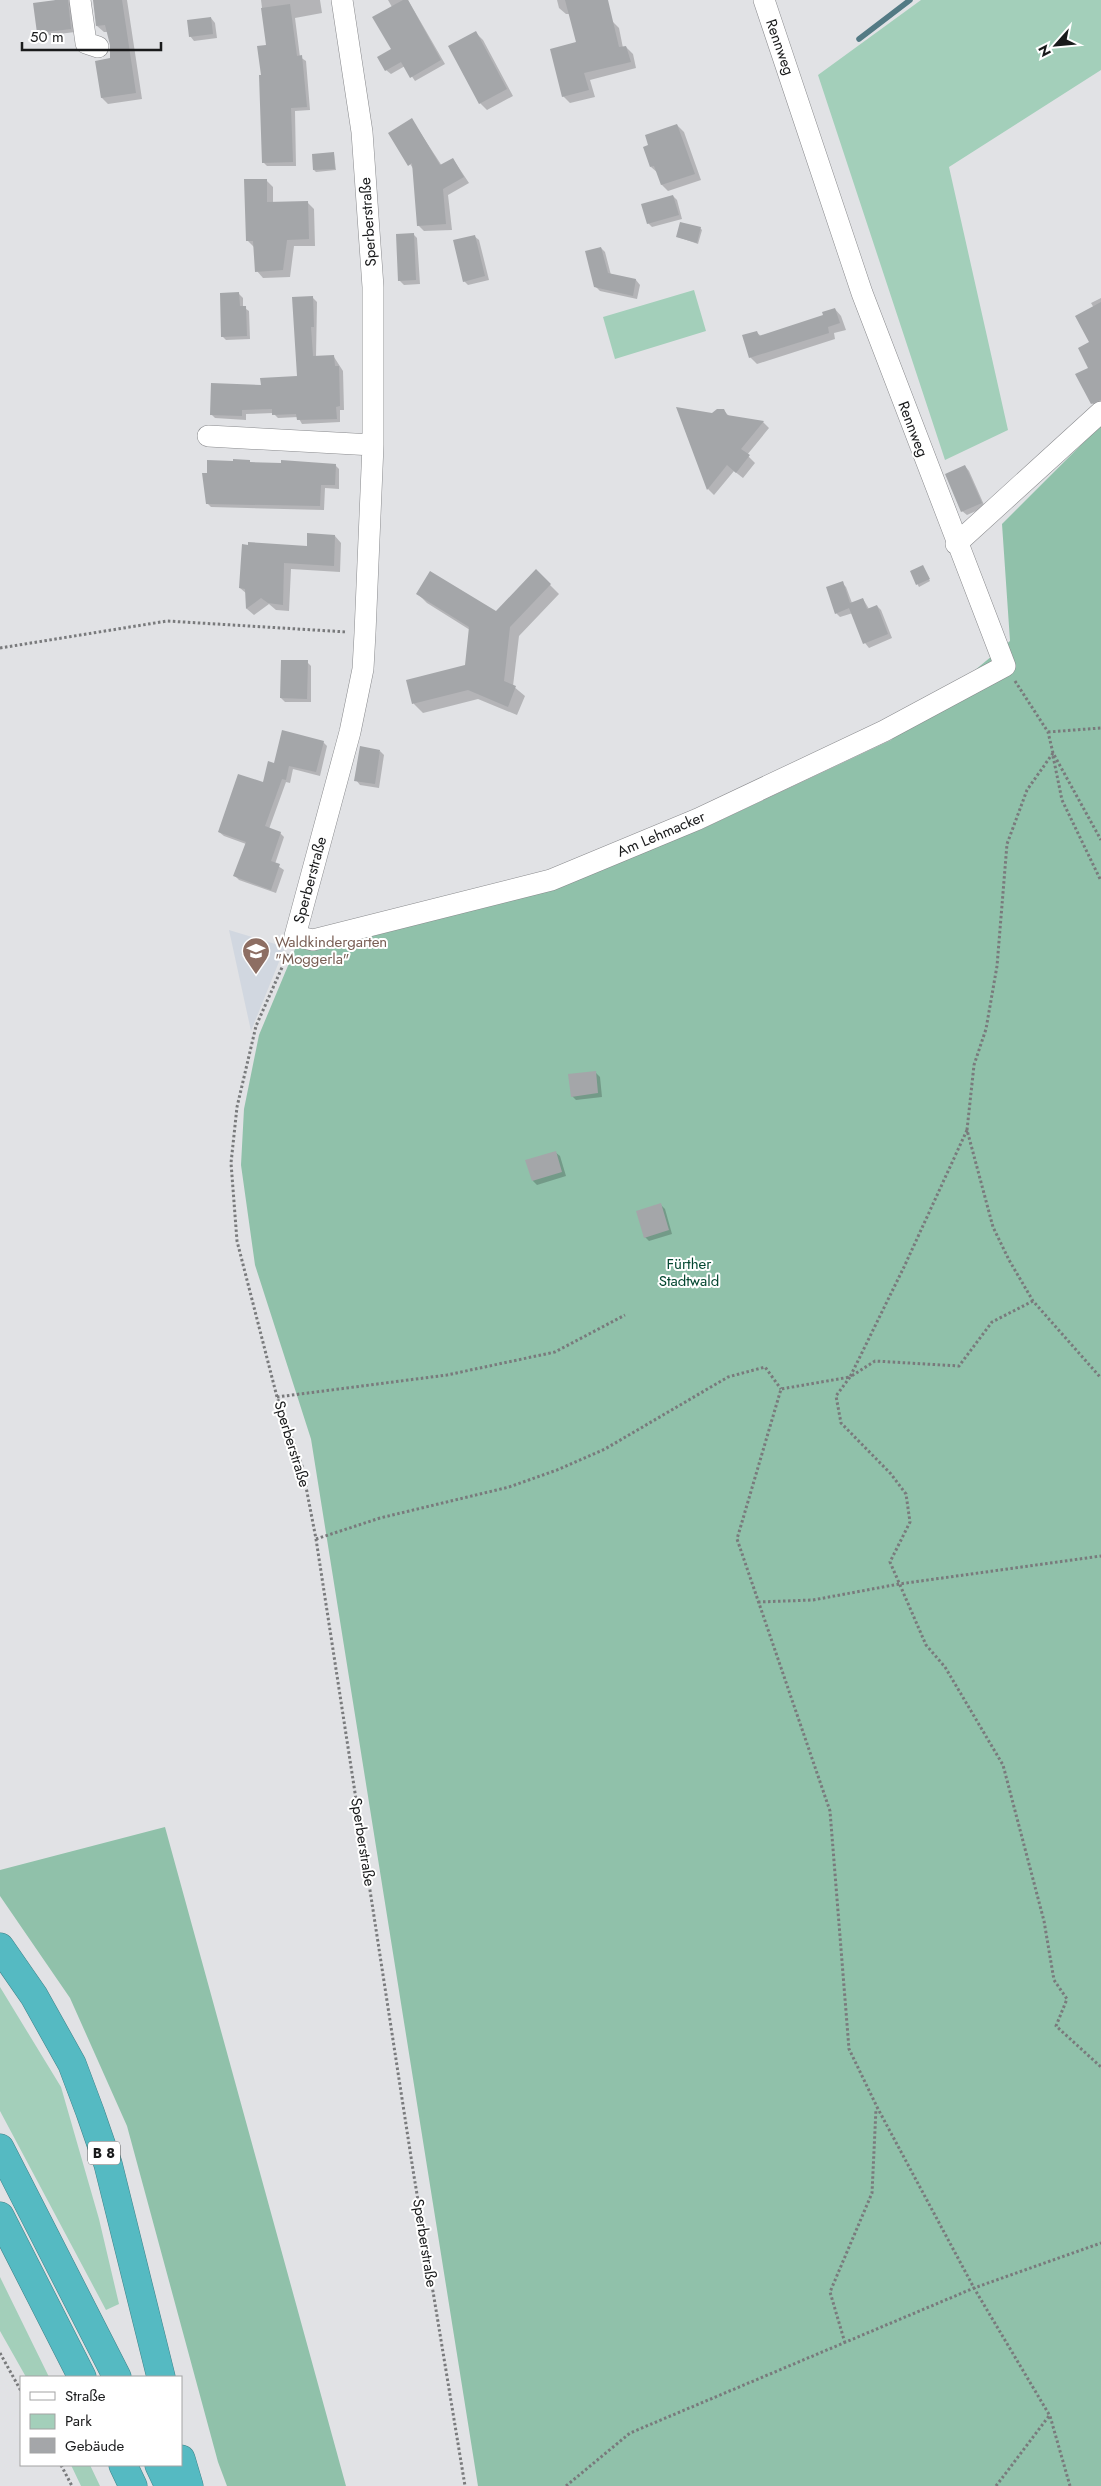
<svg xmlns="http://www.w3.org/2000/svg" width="1101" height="2486" font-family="Jost,sans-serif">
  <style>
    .built { fill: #d1d7e0 }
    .green { fill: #a3cfba }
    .forest { fill: #90c1aa }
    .shadow { fill: #0003 }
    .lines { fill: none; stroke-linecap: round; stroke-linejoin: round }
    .stream { stroke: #537a84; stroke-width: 5.5 }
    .building { fill: #a4a6a9 }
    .minor-casing { stroke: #898a8d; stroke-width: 22 }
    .highway-casing { stroke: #408288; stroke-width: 29 }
    .path { stroke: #797a7c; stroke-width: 3; stroke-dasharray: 2.5 2.5; stroke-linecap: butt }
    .minor { stroke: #fff; stroke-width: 21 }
    .highway { stroke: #55bac2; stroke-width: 28 }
    .labels { text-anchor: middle; stroke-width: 4; stroke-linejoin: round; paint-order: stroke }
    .shield { fill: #fff; stroke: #5e5f5f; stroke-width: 1 }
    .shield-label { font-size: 14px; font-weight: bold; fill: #191a1b }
    .street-label { font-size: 15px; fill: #191a1b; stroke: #fff }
    .education-label { font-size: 15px; fill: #785e54; stroke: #fff; text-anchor: start }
    .park-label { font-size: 15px; fill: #034630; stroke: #fff }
  </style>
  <rect width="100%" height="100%" fill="#e1e2e5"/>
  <path class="built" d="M229,930L285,947L251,1031Z"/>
  <path class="green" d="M921,0H1101V70L949,167L1008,430L945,460L818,75Z
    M694,290L706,331L615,359L603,317Z
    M0,1987L61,2087L99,2219L119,2304L106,2310L0,2111Z
    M0,2277L49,2377H26L0,2331Z
    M71,2465H90L100,2486H81Z"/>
  <path class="forest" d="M1101,425V2486H478L311,1439L255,1265L241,1165L244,1109L259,1035L295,949L582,874L702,829L891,740L1010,641L1002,524Z
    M165,1827L346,2486H227L218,2462L127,2126L70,1998L0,1896V1870Z"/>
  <path class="shadow" d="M55,0H72L75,32L43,36L39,32Z
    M94,0H127L142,99L108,104L102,98L111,59L112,45L108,32H104L97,26Z
    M261,0H320L322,13L295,18L300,57L306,61L310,110L295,111L296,166H267L263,162L262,76L267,46Z
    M388,0H408L445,64L415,81L405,66L391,74L386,70L392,50V7Z
    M557,0H591L619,28L623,48L626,47L633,54L636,68L590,80L595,97L570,103L563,96L577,43L570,14H566L559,8Z
    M211,18L215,23L217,38L194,41L190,36Z
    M476,33L483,40L513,96L487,110L480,103Z
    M412,120L442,166L453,159L469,183L448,195L452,230L424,231L418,225L414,170L390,133Z
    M677,125L684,132L701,180L668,191L662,185L658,173L651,167Z
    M334,154L336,170L316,172L314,170Z
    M266,180L273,187V203L307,202L314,209L315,246H294L290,277L263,278L257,271L254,247L247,240Z
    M673,196L677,200L682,219L652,227L648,223Z
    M700,228L702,230L698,244L678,237Z
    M413,234L417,238L420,284L404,285L399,280Z
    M474,236L479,240L489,280L468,285L464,281Z
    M601,248L605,252L611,275L636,280L640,285L637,299L600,291L595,286Z
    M239,294L243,298V307L249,311L250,339L226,340L222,336Z
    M313,298L317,302L316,357H334L343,371L344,410H340V422L302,424L298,417L278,418L273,413L246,414V420L215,418L211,414L262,386L298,378Z
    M1101,298V412L1092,403L1090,368L1094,308L1091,303Z
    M835,309L841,316L846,330L834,333L835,339L757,364L750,357L756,332L761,336L824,316Z
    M678,409L712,415L724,411L730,417L763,422L769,428L747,455L755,463L743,478L734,471L714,495L708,489Z
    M249,461L252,464L335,465L339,469V489L325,488L324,510L211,507L207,503Z
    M965,466L969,471L985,507L967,515L962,511Z
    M335,536L341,543L340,572L291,569L289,611L276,610L269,604L254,615L247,609V594L240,588L308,547Z
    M923,567L930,581L919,587L911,572Z
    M536,571L559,594L519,636L513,686L525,696L517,715L478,699L423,713L414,704L408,681L466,666L470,630L427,603L418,594L496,613Z
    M842,583L846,587L852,603L863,599L869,609L877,606L881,610L892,638L869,648L865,643L853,613L840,617L836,613Z
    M307,662L311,666V702H285L281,698Z
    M323,742L327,746L320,776L293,769L290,783L286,782L269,829L280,833L284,837L275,864L284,870L276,893L239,880L235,876L246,844L224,836L219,832L264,784L275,764Z
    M380,751L384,755L379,788L360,785L356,780Z
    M596,1073L600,1077L602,1097L576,1100L572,1096Z
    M555,1152L560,1156L566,1176L537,1185L533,1181L527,1161Z
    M661,1205L665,1209L672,1234L649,1241L645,1237Z"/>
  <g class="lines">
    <path class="stream" d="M859,39L910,0"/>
  </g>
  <path class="building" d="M56,0H68L71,29L37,33L33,3Z
    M93,0H122L136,93L101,98L95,61L110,58V45L105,25L96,26Z
    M403,0H408L441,60L410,78L401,62L385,71L377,57L391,49L372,17Z
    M565,0H608L619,47L626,46L631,62L584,73L589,90L562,97L550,49L576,42Z
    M290,4L297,56L302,55L307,107L291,108L293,162L262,163L259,75H261L257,46L266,45L261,8Z
    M211,17L213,34L189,37L187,20Z
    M476,31L507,89L479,104L448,46Z
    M412,118L440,165L453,158L464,177L443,189L446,224L417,226L412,163L408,166L388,133Z
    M677,124L695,174L661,185L654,166L650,167L643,147L648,145L645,135Z
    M334,152L335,169L313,170L312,154Z
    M244,179H267V202L308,201L309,239L287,240L283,270L255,272L253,241H246Z
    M673,195L679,215L647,224L641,204Z
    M680,222L701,227L697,243L676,237Z
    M414,233L416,280L398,281L396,234Z
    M475,235L485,276L463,282L453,240Z
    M601,247L608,273L636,279L633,296L594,287L585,251Z
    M239,292L240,306H246L247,336L221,337L220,293Z
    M313,296L314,327H311L313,356L334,355L335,366H339L340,406L336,407L337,419L297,420L296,414L272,415V409L242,410V416L210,415L211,383L261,385L260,378L297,376L292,297Z
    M1101,302V400L1091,404L1075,374L1088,368L1078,348L1089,342L1075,316Z
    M835,308L840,323L828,327L829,333L749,358L742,335L757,331L759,336L823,315L822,312Z
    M676,407L712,413L717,409H724L727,415L764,421L741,449L750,455L736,473L727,465L707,490Z
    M233,459L250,460V462L281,463V460L336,464L335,485H321L320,506L206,504L202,473H207V460L233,461Z
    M965,465L982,503L961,512L945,474Z
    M307,533L335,535L334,566L284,563L283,605L268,603L261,598L246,609L245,589L239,588L242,544L248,545V542L307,546Z
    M923,565L930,579L916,585L910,571Z
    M536,569L551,584L510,627L504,681L516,686L508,707L468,690L412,704L406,680L465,665L469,627L416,594L430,571L496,611Z
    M843,581L850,603L863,598L867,609L877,605L888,634L863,644L849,608L835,614L826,587Z
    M281,660H308L307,699L280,698Z
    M282,730L324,741L316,772L289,766L286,780L282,779L265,826L281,832L271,861L280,864L271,890L233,876L246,842L218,832L238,774L263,782L268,761L274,763Z
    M360,746L380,750L375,784L354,781Z
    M596,1071L598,1093L571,1097L568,1074Z
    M556,1151L562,1172L532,1181L525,1160Z
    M661,1203L669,1230L644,1238L636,1211Z"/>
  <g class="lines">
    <g class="minor-casing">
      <path id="minor" d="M80,0L86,43L98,47
        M342,0L362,132L373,287V445L365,633L363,669L350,732L295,936L313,940L551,880L698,819L884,731L1005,666L862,293L764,0
        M208,436L373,445
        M956,544L1101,412"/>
    </g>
    <g class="highway-casing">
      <path id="highway" d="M0,1947L34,1996L72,2064L90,2112L108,2164L161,2377
        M0,2148L117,2377
        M0,2216L82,2377
        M181,2459L189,2486
        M123,2465L133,2486
        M159,2465L169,2486"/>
    </g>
    <path class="path" d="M0,648L167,621L347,632
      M1015,681L1048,732L1053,753L1101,840
      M1048,732L1101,728
      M1053,753L1027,790L1007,844L997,966L986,1029L974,1065L967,1130L993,1227L1009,1260L1033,1301L1101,1378
      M1053,756L1062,800L1101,881
      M288,954L256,1026L237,1107L231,1163L237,1241L277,1397L302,1466L316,1539L413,2170L465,2486
      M967,1130L904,1267L850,1377L781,1389L737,1539L830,1811L849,2049L877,2107L974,2288L1050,2416L1070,2486
      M1033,1301L992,1322L959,1366L875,1361L850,1377L836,1396L841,1423L891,1474L906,1494L910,1522L890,1562L926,1645L945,1667L1003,1765L1044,1921L1054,1980L1067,1999L1056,2026L1101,2067
      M277,1397L447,1375L555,1352L625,1315
      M316,1539L380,1518L509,1487L557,1470L605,1449L728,1377L765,1367L781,1389
      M758,1602L813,1600L899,1584L1101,1556
      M845,2343L830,2292L872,2193L876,2109
      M0,2353L21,2391
      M61,2465L72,2486
      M566,2486L630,2433L974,2288L1101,2243
      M996,2486L1049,2416"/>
    <use href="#minor" class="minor"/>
    <use href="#highway" class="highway"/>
  </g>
  <defs>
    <g id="school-pin" transform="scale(1.4375)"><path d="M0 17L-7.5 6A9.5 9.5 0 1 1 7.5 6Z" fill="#8d6e63" stroke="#fff"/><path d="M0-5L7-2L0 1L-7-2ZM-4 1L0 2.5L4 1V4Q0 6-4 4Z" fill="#fff"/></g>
  </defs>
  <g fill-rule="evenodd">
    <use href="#school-pin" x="256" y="951"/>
  </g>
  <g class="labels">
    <rect class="shield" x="88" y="2141.5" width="32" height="23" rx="4"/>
    <g class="shield-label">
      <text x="104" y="2158">B 8</text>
    </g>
    <g class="street-label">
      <text transform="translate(780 47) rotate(71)" y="5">Rennweg</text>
      <text transform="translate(368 222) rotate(-94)" y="5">Sperberstraße</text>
      <text transform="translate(913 429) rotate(69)" y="5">Rennweg</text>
      <text transform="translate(661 834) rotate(-23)" y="5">Am Lehmacker</text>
      <text transform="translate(310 880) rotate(-75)" y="5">Sperberstraße</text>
      <text transform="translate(292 1444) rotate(73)" y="5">Sperberstraße</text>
      <text transform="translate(363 1842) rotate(81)" y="5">Sperberstraße</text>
      <text transform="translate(425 2243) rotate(81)" y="5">Sperberstraße</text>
    </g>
    <g class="education-label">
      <text x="275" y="947">Waldkindergarten<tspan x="275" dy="17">"Moggerla"</tspan></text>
    </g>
    <g class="park-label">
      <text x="689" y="1269">Fürther<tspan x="689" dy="17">Stadtwald</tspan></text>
    </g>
  </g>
  <rect x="20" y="2376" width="162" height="90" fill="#ffffff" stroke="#a3a3a4"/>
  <rect x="30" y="2392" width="25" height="8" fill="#ffffff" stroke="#a3a3a4"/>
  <text x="65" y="2401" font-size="15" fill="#191a1b">Straße</text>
  <rect x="30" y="2414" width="25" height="15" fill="#a3cfba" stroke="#a3a3a4"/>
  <text x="65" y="2426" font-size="15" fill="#191a1b">Park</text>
  <rect x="30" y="2438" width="25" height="15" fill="#a4a6a9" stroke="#a3a3a4"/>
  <text x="65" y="2451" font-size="15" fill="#191a1b">Gebäude</text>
  <g transform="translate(1056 45) rotate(243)" stroke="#ffffff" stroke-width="4" paint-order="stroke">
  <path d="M0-4L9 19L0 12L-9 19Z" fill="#191a1b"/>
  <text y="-8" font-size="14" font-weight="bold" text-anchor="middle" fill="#191a1b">N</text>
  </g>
  <path d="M22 42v8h139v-8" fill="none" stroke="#191a1b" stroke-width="2.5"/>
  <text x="30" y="42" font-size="15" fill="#191a1b" stroke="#ffffff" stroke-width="4" paint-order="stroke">50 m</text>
</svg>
